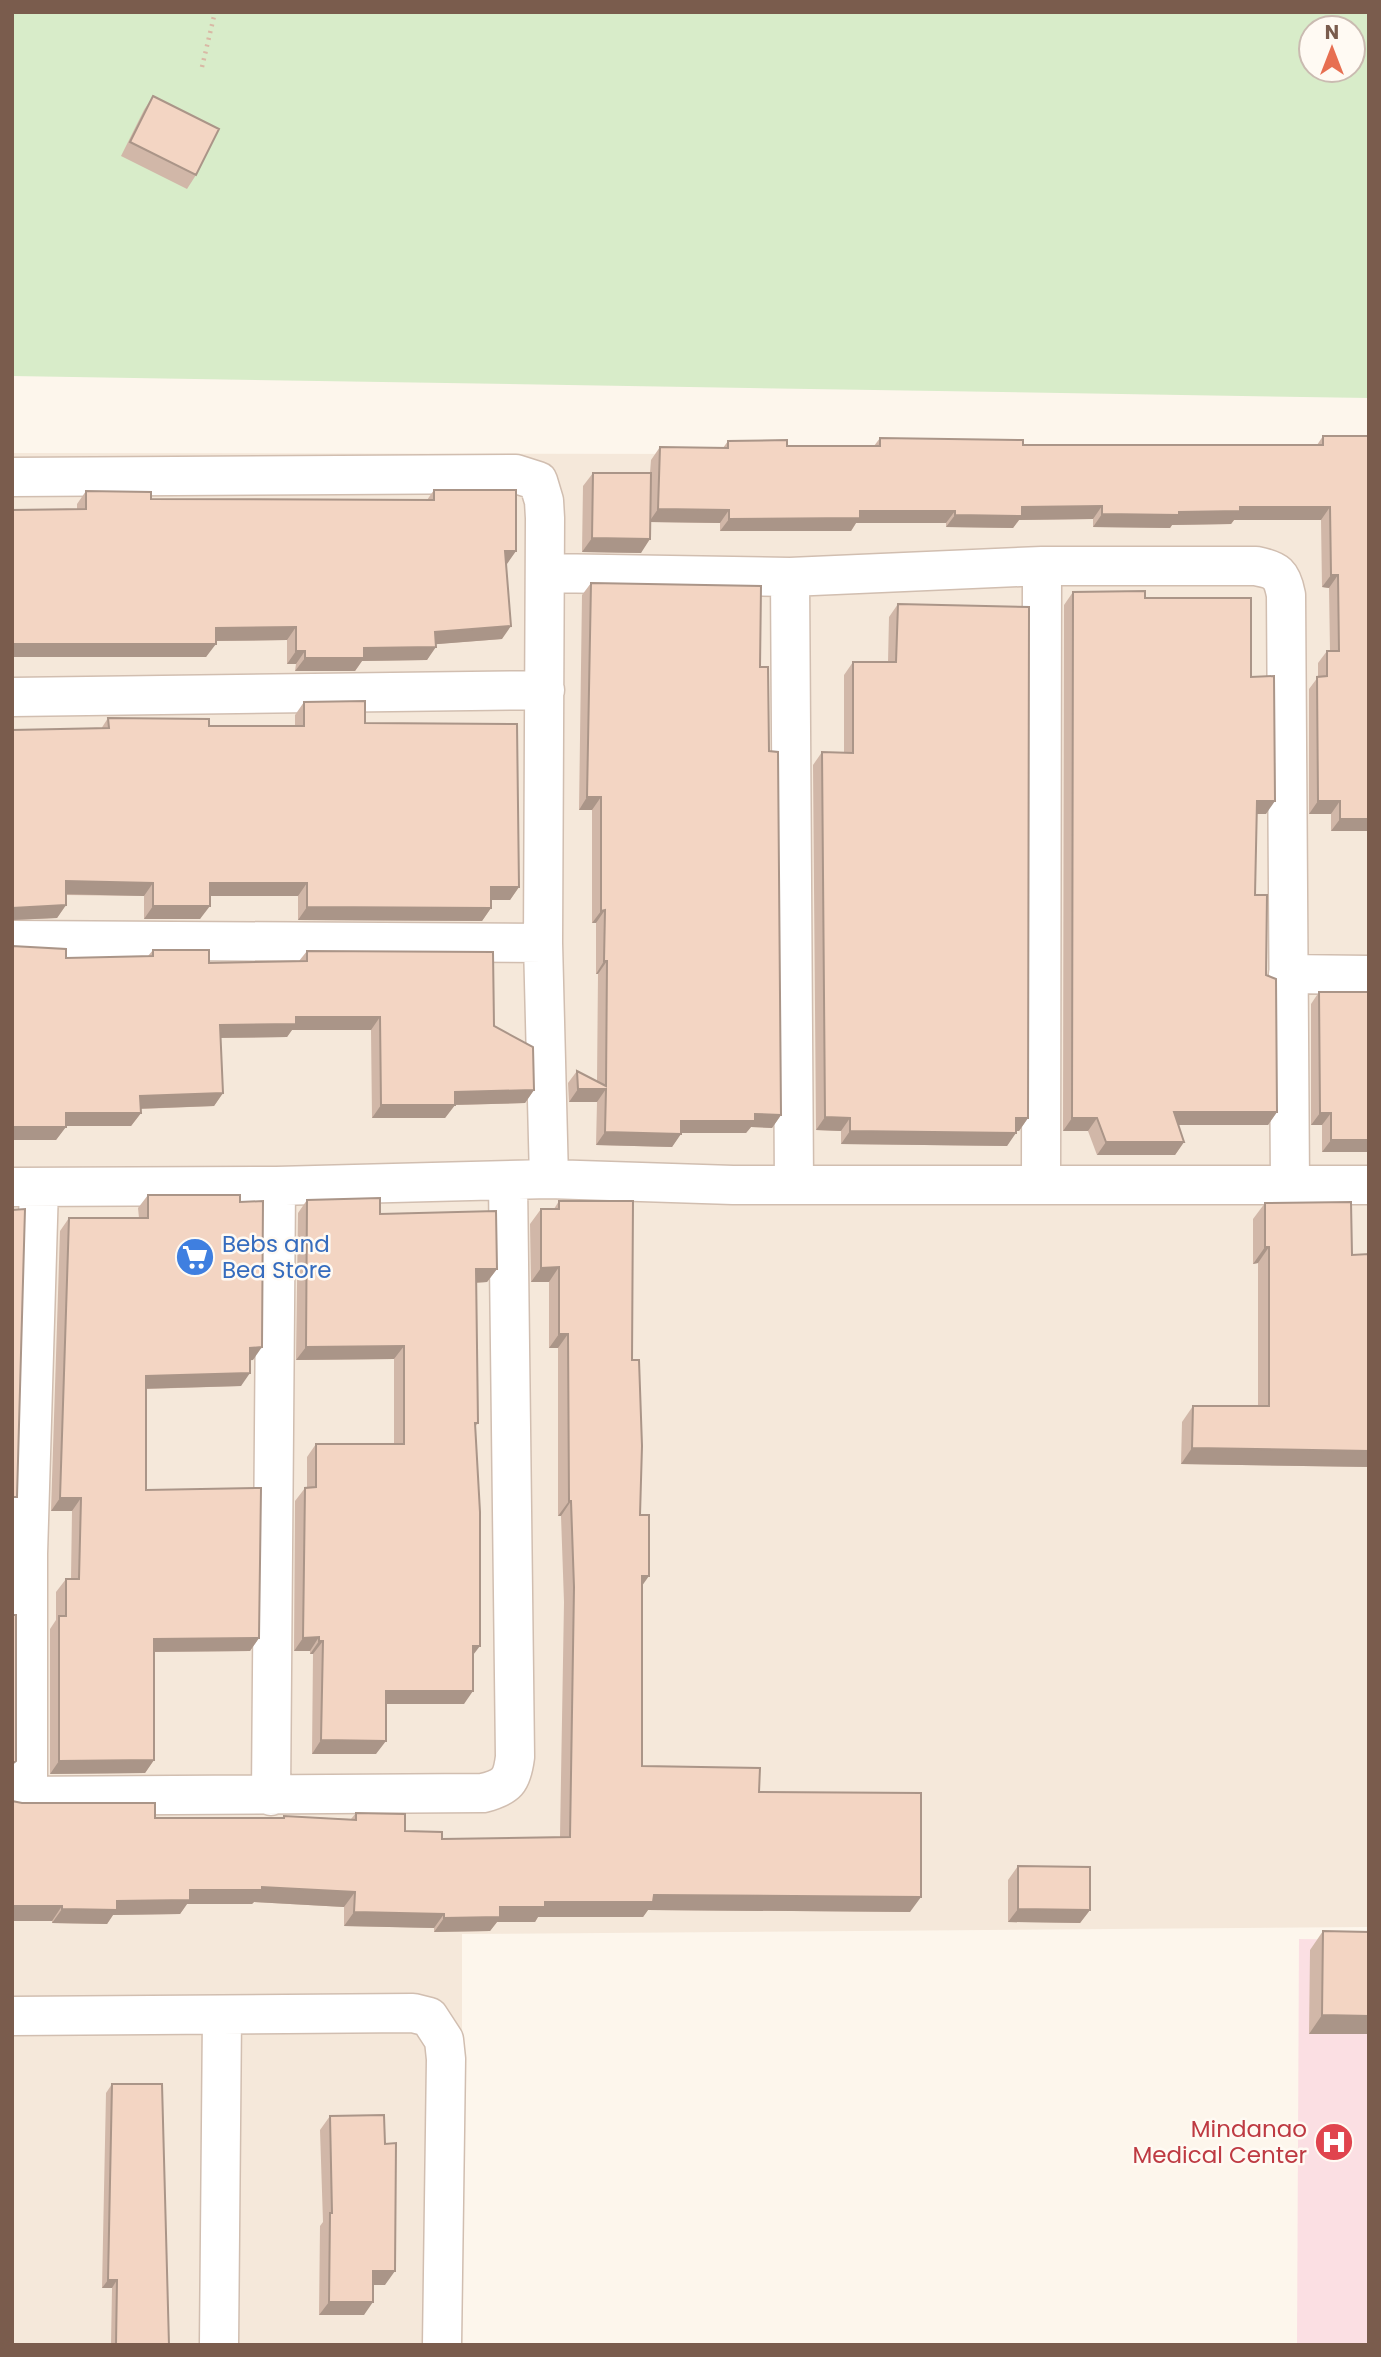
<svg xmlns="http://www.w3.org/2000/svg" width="1381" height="2357" font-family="Poppins,sans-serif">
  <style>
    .residential { fill: #f5e8da }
    .medical { fill: #fbdfe3 }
    .green { fill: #d8ecc9; fill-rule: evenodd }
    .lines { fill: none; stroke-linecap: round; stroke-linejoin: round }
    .minor-casing { stroke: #d1beb0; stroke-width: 41 }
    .path { stroke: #d9b8a5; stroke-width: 4.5; stroke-dasharray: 2 5; stroke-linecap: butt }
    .minor { stroke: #fff; stroke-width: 38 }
    .wall { fill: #d1b7a8 }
    .shaded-wall { fill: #aa9588 }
    .building { fill: #f3d5c3; stroke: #aa9588; stroke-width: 2 }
    .labels { text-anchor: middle; stroke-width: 5; stroke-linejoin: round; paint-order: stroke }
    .shop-label { font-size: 23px; fill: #366cbe; stroke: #fffaf3; text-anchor: start }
    .health-label { font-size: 23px; fill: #be3a42; stroke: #fffaf3; text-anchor: end }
  </style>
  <rect width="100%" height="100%" fill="#fdf6ec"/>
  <path class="residential" d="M12,453L1369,455V1927L462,1934V2345H12Z"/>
  <path class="medical" d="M1299,1939L1369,1940V2345H1297Z"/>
  <path class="green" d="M12,12H1369V398L12,376ZM1311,28H1353V70H1311Z"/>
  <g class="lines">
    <g class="minor-casing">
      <path id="minor" d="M12,477L516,474L538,481L544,501L545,518L543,943L549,1179
        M545,573L790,577L1042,566H1256C1277,570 1282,574 1286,595L1290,1184
        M790,577L794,1185
        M12,697L545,690
        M12,940L543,943
        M1288,974L1369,975
        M1041,1185L1042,566
        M12,1187L276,1186L549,1179L733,1185H1369
        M12,1796L483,1793C507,1787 512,1781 515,1757L508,1181
        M28,1796V1554L39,1187
        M271,1796L276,1186
        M12,2016L413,2013L429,2017L444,2040L446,2059L442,2345
        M219,2345L222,2015"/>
    </g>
    <path class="path" d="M202,67L215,12"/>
    <use href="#minor" class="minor"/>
  </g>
  <path class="wall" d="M153,96L196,175L187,189L121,156L144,110Z
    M1323,436L1369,831H1331V814H1309V689L1318,677V663L1327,651H1330L1329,588L1322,587L1321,520H1234L1231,524L1172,525L1170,528L1093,527V519L1019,520L1013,528L946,527V523H856L851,531H720V523L650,522L641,553L582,552L583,486L593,473H650L651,460L660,447L723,448L728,441L787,446H874L880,438L1023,445H1317Z
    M434,490L516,551L506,564L502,639L436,644L427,660L362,661L355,671H295L296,664H287V640L216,641L206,657H12V510L77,509V504L86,491L151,499L427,500Z
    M591,583L760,667L769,751L781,1115L772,1128L751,1127L746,1133H681L672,1147L596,1145L597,1102H569L568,1083L577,1071L597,1081L598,974H596V923H592V810H579L582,595Z
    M1073,592L1145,598L1251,677L1266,814H1257L1255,895L1266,975L1277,1112L1268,1125H1178L1184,1142L1175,1155H1097L1088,1131H1063L1064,605Z
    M898,604L1028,1118L1019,1131H1016L1007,1146L841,1144V1131L816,1130L813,765L822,752H844V675L853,662H888L889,617Z
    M304,702L365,723L519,887L510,900H491V908L482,921L298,920V896H210L200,919H144V896L66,895V905L57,918L12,920V730L101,729L108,718L209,726H295V715Z
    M153,950L209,963L299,961L307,951L494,1026L534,1090L525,1103L455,1105L445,1118H372L371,1030H292L287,1037L220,1038L223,1093L214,1106L141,1109V1113L131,1126H66L56,1140H12L66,958L148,956Z
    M1319,992L1369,1152H1322V1125H1311V1004Z
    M148,1195L253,1360H250L241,1386L146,1389V1490L259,1638L250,1651L154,1652V1760L145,1773L50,1774V1629L56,1620V1592L66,1579H71L72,1511H51L60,1231L69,1218H139L138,1208Z
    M307,1200L380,1214L497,1269L487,1282L476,1283L478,1423L475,1427L473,1655L464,1704H386L376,1754H312L313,1654H310V1651H294L295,1501L305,1488H307V1457L316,1444H394V1359L296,1360L298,1213Z
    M559,1201L632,1360L640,1515L642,1587V1766L759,1792L910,1912L648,1910L643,1917H538L535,1922H497L490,1931L434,1932V1928L344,1926V1907L254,1902L252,1904H187L180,1914L113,1915L107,1924L52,1923V1921H12L22,1803L155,1818H282L284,1816L351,1819L356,1813L405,1831L442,1839L560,1837L564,1602L561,1516H558V1348H549V1282H531L530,1224L541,1209H554Z
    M1265,1203L1352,1255L1369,1467L1181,1464L1182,1422L1193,1406H1258V1263L1253,1264V1219Z
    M1018,1866L1090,1910L1080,1923L1008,1922V1880Z
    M1323,1931L1369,1932V2034H1309L1310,1950Z
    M112,2084L169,2345H111L112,2288H102L106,2093Z
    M330,2116L385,2285H373L364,2315H319L320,2226L323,2222L320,2130Z"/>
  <path class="shaded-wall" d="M1102,506L1093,519L1019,520L1013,528L946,527L955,515L1022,507Z
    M1240,507H1330L1321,520H1234L1231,524L1172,525L1170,528L1093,527L1102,514L1179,512Z
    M658,509L729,510L720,523L649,522Z
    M860,511H955L946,523H856L851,531H720L729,519Z
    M592,538L650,539L641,553L582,552Z
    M505,551H516L507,564H496Z
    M1331,575H1338L1329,588L1322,587Z
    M511,626L502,639L426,645L435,632Z
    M296,627L287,640L206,641L216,628Z
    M12,644H216L206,657H12Z
    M436,647L427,660L362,661L355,671H295L305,658L364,648Z
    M296,651H305L296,664H287Z
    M587,797H601L592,810H579Z
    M1257,801H1275L1266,814H1248Z
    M1318,801H1340L1331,814H1309Z
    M1340,819H1369V831H1331Z
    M66,881L153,883L144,896L57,894Z
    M210,883H307L298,896H201Z
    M491,887H519L510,900H482Z
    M66,905L57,918L12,920V908Z
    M153,906H210L200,919H144Z
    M307,907L491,908L482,921L298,920Z
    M605,910L596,923H592L601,911Z
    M604,961H607L598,974H596Z
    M296,1017H380L371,1030H292L287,1037L210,1038L220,1025Z
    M578,1089H606L597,1102H569Z
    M534,1090L525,1103L451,1105H455L445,1118H372L381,1105L455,1092Z
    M223,1093L214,1106L131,1109L140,1096Z
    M1174,1112H1277L1268,1125H1164Z
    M66,1113H141L131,1126H56Z
    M1320,1113H1331L1322,1125H1311Z
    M755,1114L781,1115L772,1128L751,1127L746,1133H672L681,1121Z
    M825,1117L850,1118L841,1131L816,1130Z
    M1016,1118H1028L1019,1131H1007Z
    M1072,1118H1097L1088,1131H1063Z
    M12,1127H66L56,1140H12Z
    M850,1131L1016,1133L1007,1146L841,1144Z
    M605,1132L681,1134L672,1147L596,1145Z
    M1331,1140H1369V1152H1322Z
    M1106,1142H1184L1175,1155H1097Z
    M1265,1247H1269L1258,1263L1253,1264Z
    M559,1267L549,1282H531L541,1268Z
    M476,1269H497L487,1282L467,1283Z
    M559,1334H568L558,1348H549Z
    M404,1346L394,1359L296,1360L306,1347Z
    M262,1347L253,1360L241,1361L250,1348Z
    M250,1373L241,1386L136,1389L146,1376Z
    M1192,1448L1369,1451V1467L1181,1464Z
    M60,1498H81L72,1511H51Z
    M569,1501H571L561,1516H558Z
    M642,1576H649L639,1590Z
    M319,1637L310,1651H294L303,1638Z
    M259,1638L250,1651L145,1652L154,1639Z
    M319,1641H323L313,1654H310Z
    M473,1646H480L470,1659Z
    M386,1691H473L464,1704H377Z
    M321,1740L386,1741L376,1754H312Z
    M154,1760L145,1773L50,1774L59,1761Z
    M262,1887L355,1892L344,1907L254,1902L252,1904H187L180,1914L113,1915L107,1924L52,1923L62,1909L190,1890Z
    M654,1895L921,1897L910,1912L648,1910L643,1917H538L535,1922H497L490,1931L434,1932L444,1918L500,1907L545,1902Z
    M12,1906H62L52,1921H12Z
    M1018,1909L1090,1910L1080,1923L1008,1922Z
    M354,1912L444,1914L434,1928L344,1926Z
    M1322,2015L1369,2016V2034H1309Z
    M373,2271H395L385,2285H364Z
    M108,2280H117L112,2288H102Z
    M329,2302H373L364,2315H319Z"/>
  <path class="building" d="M153,96L219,129L196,175L130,142Z
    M1323,436H1369V819H1340V801H1318L1317,677L1327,676V651H1339L1338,575H1331L1330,507H1240V511L1179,512V515L1102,514V506L1022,507V516L955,515V511H860V518L729,519V510L658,509L660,447L728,448V441L787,440V446H880V438L1023,440V445H1323Z
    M593,473H651L650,539L592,538Z
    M434,490H516V551H505L511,626L435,632L436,647L364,648V658H305V651H296V627L216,628V644H12V510L86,509V491L151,492V499L434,500Z
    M591,583L761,586L760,667H768L769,751L778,752L781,1115L755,1114V1121H681V1134L605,1132L606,1089H578L577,1071L606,1086L607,961H604L605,910L601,911V797H587Z
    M1145,591V598H1251V677L1274,676L1275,801H1257L1255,895H1267L1266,975L1276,979L1277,1112H1174L1184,1142H1106L1097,1118H1072L1073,592Z
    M898,604L1029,607L1028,1118H1016V1133L850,1131V1118L825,1117L822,752L853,753V662H896Z
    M365,701V723L517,724L519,887H491V908L307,907V883H210V906H153V883L66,881V905L12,908V730L109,728L108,718L209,719V726H304V702Z
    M12,946L66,949V958L153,956V950H209V963L307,961V951L493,952L494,1026L533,1047L534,1090L455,1092V1105H381L380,1017H296V1024L220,1025L223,1093L140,1096L141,1113H66V1127H12Z
    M1319,992H1369V1140H1331V1113H1320Z
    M148,1195H240V1202L263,1201L262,1347L250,1348V1373L146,1376V1490L261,1488L259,1638L154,1639V1760L59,1761V1616H66V1579H79L81,1498H60L69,1218H148Z
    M380,1198V1214L496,1211L497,1269H476L478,1423H475L480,1512V1646H473V1691H386V1741L321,1740L323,1641H319V1637L303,1638L305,1488L316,1487V1444H404V1346L306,1347L307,1200Z
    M559,1201H633L632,1360H639L642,1446L640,1515H649V1576H642V1766L760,1768L759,1792L921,1793V1897L654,1895L653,1902H545V1907H500V1917L444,1918V1914L354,1912L355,1892L262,1887V1890H190V1900L117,1901V1910L62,1909V1906H12V1801L22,1803H155V1818H284V1816L356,1820V1813L405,1814V1831L442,1832V1839L570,1837L574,1587L571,1501H569L568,1334H559V1267L541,1268V1209H559Z
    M1351,1202L1352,1255L1369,1254V1451L1192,1448L1193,1406H1269V1247H1265V1203Z
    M25,1209L17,1497H12V1210Z
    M12,1615H16V1761L12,1764Z
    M1018,1866L1090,1867V1910L1018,1909Z
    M1323,1931L1369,1932V2016L1322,2015Z
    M112,2084H162L169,2345H116L117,2280H108Z
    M384,2115L385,2144L396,2143L395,2271H373V2302H329L330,2213H332L330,2116Z"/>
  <defs>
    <g id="supermarket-disc" transform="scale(2.0125)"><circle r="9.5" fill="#3f7fe0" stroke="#fffaf3"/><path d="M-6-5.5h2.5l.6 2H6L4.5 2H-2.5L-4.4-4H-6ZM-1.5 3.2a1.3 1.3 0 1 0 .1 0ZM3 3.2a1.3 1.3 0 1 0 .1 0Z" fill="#fff"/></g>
    <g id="hospital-disc" transform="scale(2.0125)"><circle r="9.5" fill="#e0444e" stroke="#fffaf3"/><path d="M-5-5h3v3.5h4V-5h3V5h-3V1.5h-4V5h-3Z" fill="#fff"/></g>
  </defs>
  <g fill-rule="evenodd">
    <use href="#supermarket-disc" x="195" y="1257"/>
    <use href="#hospital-disc" x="1334" y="2142"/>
  </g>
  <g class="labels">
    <g class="shop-label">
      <text x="222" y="1252">Bebs and<tspan x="222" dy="26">Bea Store</tspan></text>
    </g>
    <g class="health-label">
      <text x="1307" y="2137">Mindanao<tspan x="1307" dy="26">Medical Center</tspan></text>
    </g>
  </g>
  <rect width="1381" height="2357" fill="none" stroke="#7a5c4d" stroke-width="28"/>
  <g transform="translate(1332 49)"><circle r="33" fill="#fffaf3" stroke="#cabbb1" stroke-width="2"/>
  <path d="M0-5L12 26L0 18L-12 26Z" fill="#e76f51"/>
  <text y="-10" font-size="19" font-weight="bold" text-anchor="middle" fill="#7a5c4d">N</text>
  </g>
</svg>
